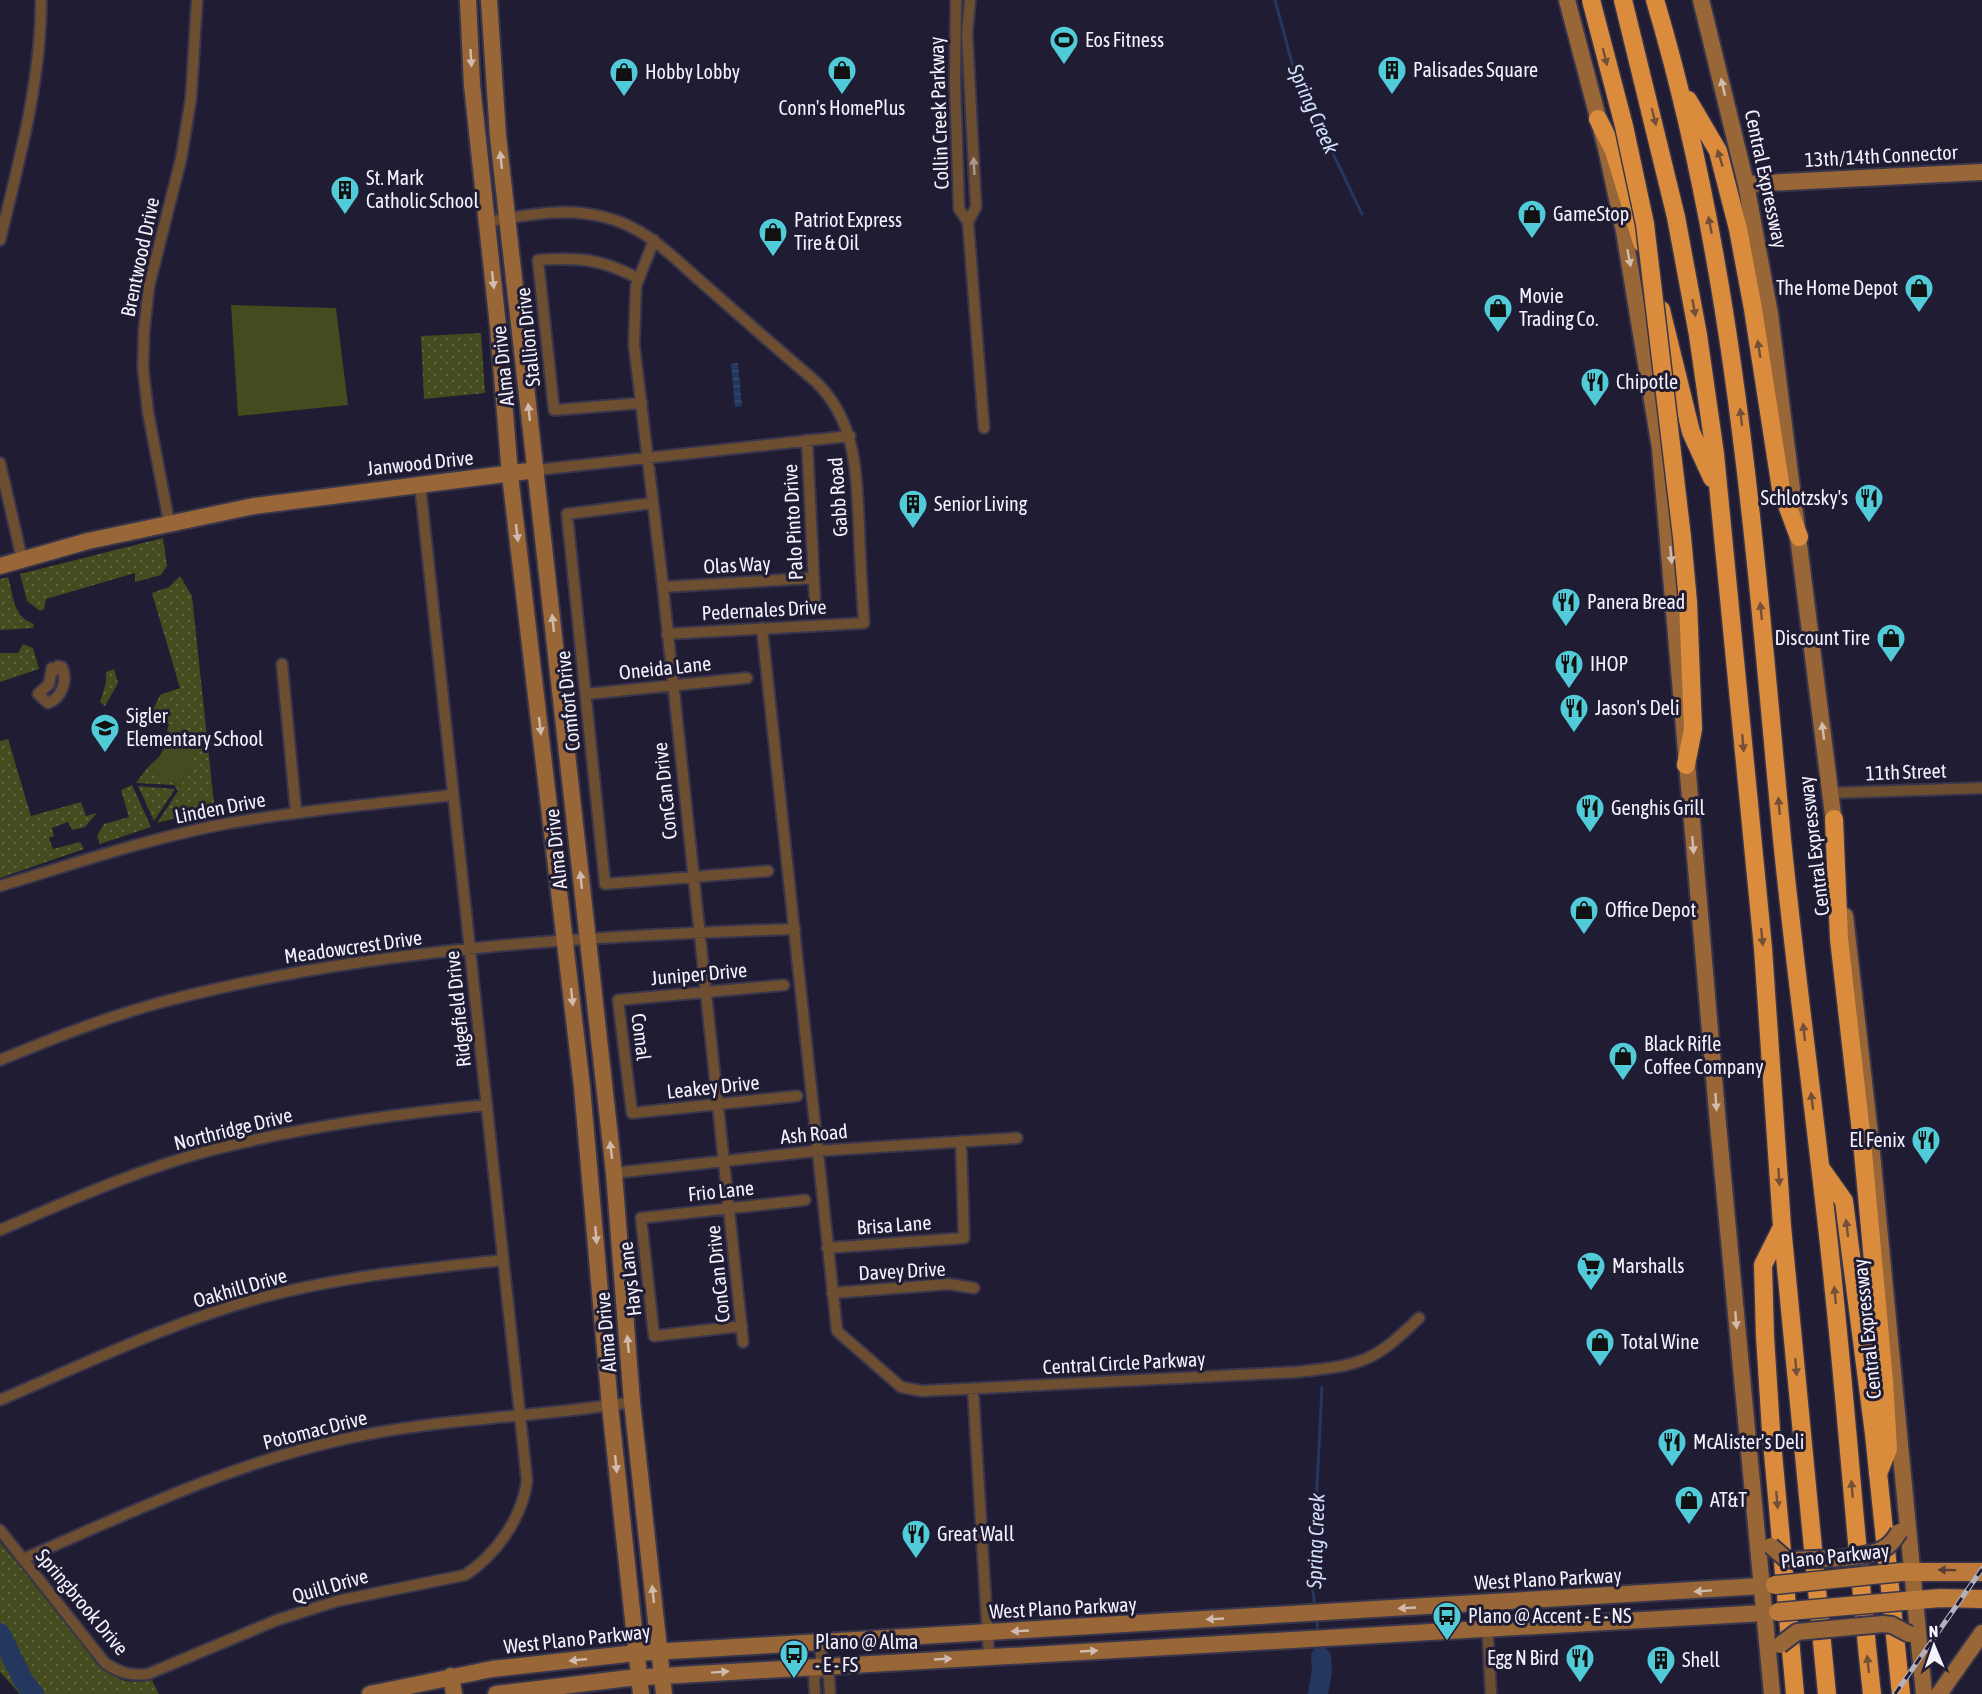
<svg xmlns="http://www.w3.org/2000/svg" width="1982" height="1694" font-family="'Asap Condensed',sans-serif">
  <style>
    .grass { fill: url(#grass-dots) }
    .pitch { fill: #444b1e }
    .water { fill: url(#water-rules) }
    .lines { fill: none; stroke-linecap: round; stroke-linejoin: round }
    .stream { stroke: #24375f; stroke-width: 3 }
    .river { stroke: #24375f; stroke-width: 20 }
    .street-casing { stroke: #39364c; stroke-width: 14 }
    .secondary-casing { stroke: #39364c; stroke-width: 20 }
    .primary-casing { stroke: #39364c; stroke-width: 21 }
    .highway-casing { stroke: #39364c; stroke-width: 21 }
    .street { stroke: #6d4e31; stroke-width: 10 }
    .secondary { stroke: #996737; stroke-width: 16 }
    .primary { stroke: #bb7a3a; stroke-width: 18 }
    .highway { stroke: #da8c3c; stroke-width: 18 }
    .rail-casing { stroke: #b3b1c0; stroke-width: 5 }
    .rail { stroke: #1f1c34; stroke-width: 3; stroke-dasharray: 9; stroke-linecap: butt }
    .secondary-bridge-casing { stroke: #39364c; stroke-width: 20; stroke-linecap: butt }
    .primary-bridge-casing { stroke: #39364c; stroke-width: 21; stroke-linecap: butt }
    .highway-bridge-casing { stroke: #39364c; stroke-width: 21; stroke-linecap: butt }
    .secondary-bridge { stroke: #996737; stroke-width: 16 }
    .primary-bridge { stroke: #bb7a3a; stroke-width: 18 }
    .highway-bridge { stroke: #da8c3c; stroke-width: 18 }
    .oneway { fill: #734e38 }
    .oneway2 { fill: #d0bbae }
    .oneway3 { fill: #aa988d }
    .oneway4 { fill: #563d36 }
    .labels { text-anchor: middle; stroke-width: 6; stroke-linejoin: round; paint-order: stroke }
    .poi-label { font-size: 20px; fill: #f4f3fd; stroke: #1f1c34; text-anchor: start }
    .street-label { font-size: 20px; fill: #f4f3fd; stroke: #1f1c34 }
    .water-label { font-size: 21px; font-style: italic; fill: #d0defa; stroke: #1f1c34 }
  </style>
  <defs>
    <pattern id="grass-dots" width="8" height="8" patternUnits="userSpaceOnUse" patternTransform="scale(1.5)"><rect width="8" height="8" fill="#444b1e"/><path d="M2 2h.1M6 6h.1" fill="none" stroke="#606540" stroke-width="1.8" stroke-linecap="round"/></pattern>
    <pattern id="water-rules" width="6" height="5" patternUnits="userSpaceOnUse" patternTransform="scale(1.5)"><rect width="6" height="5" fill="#24375f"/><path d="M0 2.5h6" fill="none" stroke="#3a4b6f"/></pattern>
  </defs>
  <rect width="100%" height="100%" fill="#1f1c34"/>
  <path class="grass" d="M481,333L485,393L424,399L421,336Z
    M163,538L167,566L161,575L135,582V573L46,599L44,609L40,611L27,601L20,574Z
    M180,576L192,596L215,813L207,817L195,813L157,823L178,791L174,785L136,783L147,768L179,785L202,743L151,714L160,695L180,688L152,593L169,587Z
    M8,577C14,596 12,616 34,624L33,628L0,630V579Z
    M23,644L33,648L39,669L0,682V653H18Z
    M114,669L118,683L105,706L100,702L106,683V672Z
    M8,739L31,816L81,802L86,816L97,813L85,827L72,830L68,822L52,828L54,836L49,838L53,849L80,842L84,849L0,878V741Z
    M132,785L151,827L100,844L97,836L104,824L129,817L121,790Z
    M138,786L175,789L154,821Z
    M0,1542C22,1571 49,1593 71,1621C83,1636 93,1661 109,1673C123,1683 135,1683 152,1680L159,1694H20L0,1672Z"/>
  <path class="pitch" d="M231,305L336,308L348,405L238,416Z
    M169,724L203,742L179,785L147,768L159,757L172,734L167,731Z"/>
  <path class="water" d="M738,363L742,406L735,407L731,364Z"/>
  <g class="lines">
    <path class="stream" d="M1275,0L1295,74L1362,214
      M1315,1607L1312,1584L1322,1387
      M1317,1619L1318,1634
      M1319,1643L1321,1657"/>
    <path class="river" d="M0,1633L23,1680L34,1694
      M1318,1694L1322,1670L1321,1657"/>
    <g class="street-casing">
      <path id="street" d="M956,0L955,83L959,209L968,222L984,428
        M487,222C526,215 565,207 604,217C643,226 669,253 698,279C737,313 776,348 815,381C857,421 856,473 859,526C860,558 862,591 864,623L667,634
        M968,222L976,207L967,33L970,0
        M0,240C19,161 41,82 41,0
        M654,240L636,286L634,344L662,578L743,1342
        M638,278C600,259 581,257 538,260L554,410L642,403
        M807,440L815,602
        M0,463L22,559
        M536,470L850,436
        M653,503L567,514L605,884L768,871
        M169,522L148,412L143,368L144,331L149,286L181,159L191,98L197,0
        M663,587L814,578
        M762,628L837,1331L901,1387L922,1391L1297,1372C1361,1365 1373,1363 1419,1318
        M282,664L296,812
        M58,666L62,667C68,680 62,698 48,703L38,694L49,684L52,668L56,670Z
        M586,694L747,678
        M1831,793L1982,788
        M0,886C73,864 144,840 219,825C296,811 375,804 453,795
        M784,985L618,1000L632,1113L797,1096
        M0,1060C54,1038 109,1016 166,1001C370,948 586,936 795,929
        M614,1173L816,1151L1017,1138
        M0,1230C68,1201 137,1170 208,1151C300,1127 393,1114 487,1105
        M827,1248L964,1238L961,1141
        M832,1293L949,1284L974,1288
        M742,1326L654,1336L641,1218L805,1200
        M973,1389L989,1657
        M0,1400C87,1363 173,1321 264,1297C342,1276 423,1269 503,1260
        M0,1530L105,1663C120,1673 131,1676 148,1674L277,1620L337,1601L465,1575C496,1555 522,1518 527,1481L420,484
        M23,1559C125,1515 226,1466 336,1441C433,1418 534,1418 632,1402
        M1486,1603L1491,1694
        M821,1643V1666
        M815,1694L814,1678L821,1666L829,1677L830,1694"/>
    </g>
    <g class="secondary-casing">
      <path id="secondary" d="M468,0L472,85L498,326L510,475L582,1087L610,1406L641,1694
        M489,0L498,136L614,1173L632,1402L664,1694
        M1567,0L1606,148L1624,231L1660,448L1718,1124L1772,1694
        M1701,0L1746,184L1770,314L1835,831
        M1746,184L1982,172
        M0,566L88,541L254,506L536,470
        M1845,916L1871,1143L1924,1694
        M451,1676L454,1694
        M370,1694L492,1669L636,1653L1761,1586
        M496,1694L629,1678L730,1672L1764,1613
        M1939,1694L1982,1633"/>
    </g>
    <g class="primary-casing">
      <path id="primary" d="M1902,1572H1982
        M1904,1601L1941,1598L1982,1599"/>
    </g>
    <g class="highway-casing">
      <path id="highway" d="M1623,0L1676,217L1698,335L1715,454L1763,948L1782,1226L1827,1694
        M1655,0C1737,275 1755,556 1782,839C1797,990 1819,1141 1834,1292C1848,1426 1857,1560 1872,1694
        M1688,100L1718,151L1738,229L1753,309L1781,489L1799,537
        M1598,119L1614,151L1642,243
        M1661,310L1691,432L1712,478
        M1686,765L1693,729L1688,602
        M1834,819L1839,939L1862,1141L1884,1381L1888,1449L1878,1474
        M1822,1170L1844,1201L1874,1434L1901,1694
        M1782,1227L1763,1265L1765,1336L1771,1431L1795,1694"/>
    </g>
    <use href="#street" class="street"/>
    <use href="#secondary" class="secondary"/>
    <use href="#primary" class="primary"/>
    <use href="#highway" class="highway"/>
    <g class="rail-casing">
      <path id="rail" d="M1895,1694L1982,1569"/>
    </g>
    <use href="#rail" class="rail"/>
    <g class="secondary-bridge-casing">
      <path id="secondary-bridge" d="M1771,1546L1786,1559L1794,1560C1817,1558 1864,1560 1883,1549C1891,1545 1895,1539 1899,1532
        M1780,1645L1797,1632L1883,1624L1892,1625L1909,1634"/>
    </g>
    <g class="primary-bridge-casing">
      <path id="primary-bridge" d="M1775,1585L1902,1572
        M1778,1612L1904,1601"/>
    </g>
    <g class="highway-bridge-casing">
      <path id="highway-bridge" d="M1591,0L1624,126L1645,224L1682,537L1688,602"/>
    </g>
    <use href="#secondary-bridge" class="secondary-bridge"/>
    <use href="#primary-bridge" class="primary-bridge"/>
    <use href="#highway-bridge" class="highway-bridge"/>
  </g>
  <defs><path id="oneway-solid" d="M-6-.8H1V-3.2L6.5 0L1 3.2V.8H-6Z" transform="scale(1.5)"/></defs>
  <g class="oneway">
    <use href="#oneway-solid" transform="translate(1605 57) rotate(76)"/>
    <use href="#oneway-solid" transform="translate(1654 117) rotate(76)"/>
    <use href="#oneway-solid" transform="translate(1720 158) rotate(-107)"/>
    <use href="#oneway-solid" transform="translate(1710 225) rotate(-101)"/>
    <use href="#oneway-solid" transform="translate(1694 308) rotate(80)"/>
    <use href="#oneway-solid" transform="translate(1759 349) rotate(-99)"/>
    <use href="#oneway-solid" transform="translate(1741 417) rotate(-97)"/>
    <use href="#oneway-solid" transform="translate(1761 611) rotate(-96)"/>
    <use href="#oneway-solid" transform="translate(1743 743) rotate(85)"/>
    <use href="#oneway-solid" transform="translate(1779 806) rotate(-95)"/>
    <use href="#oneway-solid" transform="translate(1762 937) rotate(84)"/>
    <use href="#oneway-solid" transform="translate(1804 1032) rotate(-96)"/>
    <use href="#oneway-solid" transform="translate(1812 1101) rotate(-97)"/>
    <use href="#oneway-solid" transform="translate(1779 1177) rotate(86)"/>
    <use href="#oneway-solid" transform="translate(1847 1228) rotate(-97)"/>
    <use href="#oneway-solid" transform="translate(1835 1295) rotate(-96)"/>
    <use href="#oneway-solid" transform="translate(1796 1367) rotate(85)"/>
    <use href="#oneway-solid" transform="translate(1852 1489) rotate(-95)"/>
    <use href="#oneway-solid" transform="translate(1777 1500) rotate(85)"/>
    <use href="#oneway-solid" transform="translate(1868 1664) rotate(-96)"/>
  </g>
  <g class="oneway2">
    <use href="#oneway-solid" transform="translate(471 58) rotate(87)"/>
    <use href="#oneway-solid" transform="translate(1723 87) rotate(-103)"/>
    <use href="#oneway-solid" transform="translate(501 160) rotate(-96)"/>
    <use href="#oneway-solid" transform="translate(1629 258) rotate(79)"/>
    <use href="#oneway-solid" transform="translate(493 280) rotate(84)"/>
    <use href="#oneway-solid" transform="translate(529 412) rotate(-96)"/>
    <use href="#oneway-solid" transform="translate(517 533) rotate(83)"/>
    <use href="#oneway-solid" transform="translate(1671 555) rotate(85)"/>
    <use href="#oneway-solid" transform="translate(553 623) rotate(-96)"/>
    <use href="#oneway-solid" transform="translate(540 726) rotate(83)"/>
    <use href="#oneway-solid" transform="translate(1823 731) rotate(-97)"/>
    <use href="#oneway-solid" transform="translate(1693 845) rotate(85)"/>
    <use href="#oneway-solid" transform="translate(581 880) rotate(-96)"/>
    <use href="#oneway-solid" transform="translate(572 997) rotate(84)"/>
    <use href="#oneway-solid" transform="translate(1716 1102) rotate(86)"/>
    <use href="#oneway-solid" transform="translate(611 1150) rotate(-97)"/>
    <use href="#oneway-solid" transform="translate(596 1235) rotate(85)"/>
    <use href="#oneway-solid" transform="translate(1736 1320) rotate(85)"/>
    <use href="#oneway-solid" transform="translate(628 1344) rotate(-95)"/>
    <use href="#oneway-solid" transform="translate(616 1464) rotate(84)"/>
    <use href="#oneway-solid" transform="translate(1703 1591) rotate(176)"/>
    <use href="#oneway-solid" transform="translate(653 1594) rotate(-96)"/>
    <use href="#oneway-solid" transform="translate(1407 1608) rotate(177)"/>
    <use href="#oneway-solid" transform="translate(1215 1619) rotate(177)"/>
    <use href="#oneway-solid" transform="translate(1020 1631) rotate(177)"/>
    <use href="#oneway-solid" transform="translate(1089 1651) rotate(-3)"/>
    <use href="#oneway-solid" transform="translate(943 1659) rotate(-3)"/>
    <use href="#oneway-solid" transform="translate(578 1660) rotate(174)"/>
    <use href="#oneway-solid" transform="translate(720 1672) rotate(-4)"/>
  </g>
  <use class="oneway3" href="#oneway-solid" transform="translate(974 166) rotate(-93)"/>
  <use class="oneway4" href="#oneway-solid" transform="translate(1947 1570) rotate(-179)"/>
  <defs>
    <g id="stadium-pin" transform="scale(1.5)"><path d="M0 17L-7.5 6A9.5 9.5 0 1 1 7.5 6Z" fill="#52cbd9" stroke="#1f1c34"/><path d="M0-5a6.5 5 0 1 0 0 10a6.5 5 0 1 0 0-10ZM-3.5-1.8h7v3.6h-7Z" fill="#111"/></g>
    <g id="shop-pin" transform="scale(1.5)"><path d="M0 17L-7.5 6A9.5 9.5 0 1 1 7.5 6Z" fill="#52cbd9" stroke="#1f1c34"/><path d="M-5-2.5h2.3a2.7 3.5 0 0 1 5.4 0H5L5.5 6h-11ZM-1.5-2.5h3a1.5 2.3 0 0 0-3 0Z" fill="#111"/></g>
    <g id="building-pin" transform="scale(1.5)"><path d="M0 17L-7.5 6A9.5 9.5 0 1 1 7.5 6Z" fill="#52cbd9" stroke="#1f1c34"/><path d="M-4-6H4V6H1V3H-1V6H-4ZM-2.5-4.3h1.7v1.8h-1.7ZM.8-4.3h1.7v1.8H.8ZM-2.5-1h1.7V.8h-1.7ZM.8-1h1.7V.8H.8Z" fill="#111"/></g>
    <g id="restaurant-pin" transform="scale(1.5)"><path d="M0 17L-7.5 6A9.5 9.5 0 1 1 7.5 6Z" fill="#52cbd9" stroke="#1f1c34"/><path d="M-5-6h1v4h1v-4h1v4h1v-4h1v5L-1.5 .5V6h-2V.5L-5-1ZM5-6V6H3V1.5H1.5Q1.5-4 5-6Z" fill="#111"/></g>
    <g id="school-pin" transform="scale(1.5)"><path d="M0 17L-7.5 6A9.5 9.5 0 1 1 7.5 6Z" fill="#52cbd9" stroke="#1f1c34"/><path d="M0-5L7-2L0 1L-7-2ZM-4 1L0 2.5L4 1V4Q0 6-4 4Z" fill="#111"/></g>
    <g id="supermarket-pin" transform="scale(1.5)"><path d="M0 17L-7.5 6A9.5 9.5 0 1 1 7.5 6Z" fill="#52cbd9" stroke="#1f1c34"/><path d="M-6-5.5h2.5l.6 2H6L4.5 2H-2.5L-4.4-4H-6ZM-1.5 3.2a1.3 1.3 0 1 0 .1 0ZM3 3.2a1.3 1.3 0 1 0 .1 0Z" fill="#111"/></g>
    <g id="bus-pin" transform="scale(1.5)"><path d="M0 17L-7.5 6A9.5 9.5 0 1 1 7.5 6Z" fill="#52cbd9" stroke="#1f1c34"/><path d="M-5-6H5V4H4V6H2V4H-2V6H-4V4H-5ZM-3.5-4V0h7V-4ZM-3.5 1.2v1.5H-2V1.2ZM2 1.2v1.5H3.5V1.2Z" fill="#111"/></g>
  </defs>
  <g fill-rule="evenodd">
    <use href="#stadium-pin" x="1064" y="40"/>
    <use href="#shop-pin" x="842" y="70"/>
    <use href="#building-pin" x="1392" y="70"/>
    <use href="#shop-pin" x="624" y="72"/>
    <use href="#building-pin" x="345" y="190"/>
    <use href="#shop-pin" x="1532" y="214"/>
    <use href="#shop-pin" x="773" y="232"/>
    <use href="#shop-pin" x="1919" y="288"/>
    <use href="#shop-pin" x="1498" y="308"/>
    <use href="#restaurant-pin" x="1595" y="382"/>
    <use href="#restaurant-pin" x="1869" y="498"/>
    <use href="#building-pin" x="913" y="504"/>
    <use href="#restaurant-pin" x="1566" y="602"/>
    <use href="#shop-pin" x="1891" y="638"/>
    <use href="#restaurant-pin" x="1569" y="664"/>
    <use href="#restaurant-pin" x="1574" y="708"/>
    <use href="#school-pin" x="105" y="728"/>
    <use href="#restaurant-pin" x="1590" y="808"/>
    <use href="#shop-pin" x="1584" y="910"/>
    <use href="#shop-pin" x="1623" y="1056"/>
    <use href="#restaurant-pin" x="1926" y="1140"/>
    <use href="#supermarket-pin" x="1591" y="1266"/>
    <use href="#shop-pin" x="1600" y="1342"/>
    <use href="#restaurant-pin" x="1672" y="1442"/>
    <use href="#shop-pin" x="1689" y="1500"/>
    <use href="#restaurant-pin" x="916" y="1534"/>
    <use href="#bus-pin" x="1447" y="1616"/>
    <use href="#bus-pin" x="794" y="1654"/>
    <use href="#restaurant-pin" x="1580" y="1658"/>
    <use href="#building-pin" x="1661" y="1660"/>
  </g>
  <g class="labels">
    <g class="poi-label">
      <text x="1085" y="47">Eos Fitness</text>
      <text x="1413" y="77">Palisades Square</text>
      <text x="645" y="79">Hobby Lobby</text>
      <text x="842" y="115" text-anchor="middle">Conn's HomePlus</text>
      <text x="366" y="185">St. Mark<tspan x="366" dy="23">Catholic School</tspan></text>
      <text x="1553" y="221">GameStop</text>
      <text x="794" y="227">Patriot Express<tspan x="794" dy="23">Tire &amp; Oil</tspan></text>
      <text x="1898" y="295" text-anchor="end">The Home Depot</text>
      <text x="1519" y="303">Movie<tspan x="1519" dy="23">Trading Co.</tspan></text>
      <text x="1616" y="389">Chipotle</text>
      <text x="1848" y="505" text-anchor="end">Schlotzsky's</text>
      <text x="934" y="511">Senior Living</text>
      <text x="1587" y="609">Panera Bread</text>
      <text x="1870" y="645" text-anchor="end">Discount Tire</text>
      <text x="1590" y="671">IHOP</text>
      <text x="1595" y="715">Jason's Deli</text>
      <text x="126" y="723">Sigler<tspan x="126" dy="23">Elementary School</tspan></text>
      <text x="1611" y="815">Genghis Grill</text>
      <text x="1605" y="917">Office Depot</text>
      <text x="1644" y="1051">Black Rifle<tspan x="1644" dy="23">Coffee Company</tspan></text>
      <text x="1905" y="1147" text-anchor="end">El Fenix</text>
      <text x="1612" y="1273">Marshalls</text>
      <text x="1621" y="1349">Total Wine</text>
      <text x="1693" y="1449">McAlister's Deli</text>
      <text x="1710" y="1507">AT&amp;T</text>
      <text x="937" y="1541">Great Wall</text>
      <text x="1468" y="1623">Plano @ Accent - E - NS</text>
      <text x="815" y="1649">Plano @ Alma<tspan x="815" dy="23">- E - FS</tspan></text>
      <text x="1559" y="1665" text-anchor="end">Egg N Bird</text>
      <text x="1682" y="1667">Shell</text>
    </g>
    <g class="street-label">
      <text transform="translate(939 113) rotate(-92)" y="7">Collin Creek Parkway</text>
      <text transform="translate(1881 156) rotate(-3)" y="7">13th/14th Connector</text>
      <text transform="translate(1766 179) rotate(78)" y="7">Central Expressway</text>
      <text transform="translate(140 257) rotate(-78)" y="7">Brentwood Drive</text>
      <text transform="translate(528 337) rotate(-96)" y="7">Stallion Drive</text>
      <text transform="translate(503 366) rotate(-96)" y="7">Alma Drive</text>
      <text transform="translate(420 463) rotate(-6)" y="7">Janwood Drive</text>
      <text transform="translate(838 497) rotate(-94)" y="7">Gabb Road</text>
      <text transform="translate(793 522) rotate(-93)" y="7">Palo Pinto Drive</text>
      <text transform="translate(737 565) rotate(-3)" y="7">Olas Way</text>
      <text transform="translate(764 610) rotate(-3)" y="7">Pedernales Drive</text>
      <text transform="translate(665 668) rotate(-6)" y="7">Oneida Lane</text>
      <text transform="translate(568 701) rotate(-96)" y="7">Comfort Drive</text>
      <text transform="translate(1906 772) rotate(-2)" y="7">11th Street</text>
      <text transform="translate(665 791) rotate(-96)" y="7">ConCan Drive</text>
      <text transform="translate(220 808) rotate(-11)" y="7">Linden Drive</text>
      <text transform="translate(1814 846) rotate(-97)" y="7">Central Expressway</text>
      <text transform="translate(556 849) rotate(-96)" y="7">Alma Drive</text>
      <text transform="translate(353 947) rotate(-8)" y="7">Meadowcrest Drive</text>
      <text transform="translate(699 974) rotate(-5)" y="7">Juniper Drive</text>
      <text transform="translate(458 1009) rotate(-96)" y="7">Ridgefield Drive</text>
      <text transform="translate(641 1037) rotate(83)" y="7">Comal</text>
      <text transform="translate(713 1087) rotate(-6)" y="7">Leakey Drive</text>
      <text transform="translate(233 1129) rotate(-14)" y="7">Northridge Drive</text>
      <text transform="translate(814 1134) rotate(-5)" y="7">Ash Road</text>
      <text transform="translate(721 1191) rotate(-6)" y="7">Frio Lane</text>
      <text transform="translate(894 1225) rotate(-4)" y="7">Brisa Lane</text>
      <text transform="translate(902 1271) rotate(-3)" y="7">Davey Drive</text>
      <text transform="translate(718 1274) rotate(-96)" y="7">ConCan Drive</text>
      <text transform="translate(630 1279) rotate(-97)" y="7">Hays Lane</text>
      <text transform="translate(240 1288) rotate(-16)" y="7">Oakhill Drive</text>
      <text transform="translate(1867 1329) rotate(-96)" y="7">Central Expressway</text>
      <text transform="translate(606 1332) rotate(-95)" y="7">Alma Drive</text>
      <text transform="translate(1124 1363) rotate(-3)" y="7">Central Circle Parkway</text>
      <text transform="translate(315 1430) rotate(-14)" y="7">Potomac Drive</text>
      <text transform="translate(1835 1556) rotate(-6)" y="7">Plano Parkway</text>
      <text transform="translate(1548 1579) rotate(-3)" y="7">West Plano Parkway</text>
      <text transform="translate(330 1586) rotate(-16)" y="7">Quill Drive</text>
      <text transform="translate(82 1602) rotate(50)" y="7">Springbrook Drive</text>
      <text transform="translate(1063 1608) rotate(-3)" y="7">West Plano Parkway</text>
      <text transform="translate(577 1639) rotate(-6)" y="7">West Plano Parkway</text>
    </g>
    <g class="water-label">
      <text transform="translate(1313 109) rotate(66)" y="7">Spring Creek</text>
      <text transform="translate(1316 1541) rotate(-88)" y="7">Spring Creek</text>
    </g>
  </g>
  <g transform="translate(1934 1646) rotate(358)" stroke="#1f1c34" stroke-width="4.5" paint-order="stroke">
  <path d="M0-4.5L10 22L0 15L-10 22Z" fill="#f4f3fd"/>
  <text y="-9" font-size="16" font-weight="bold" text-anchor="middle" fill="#f4f3fd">N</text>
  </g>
</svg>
